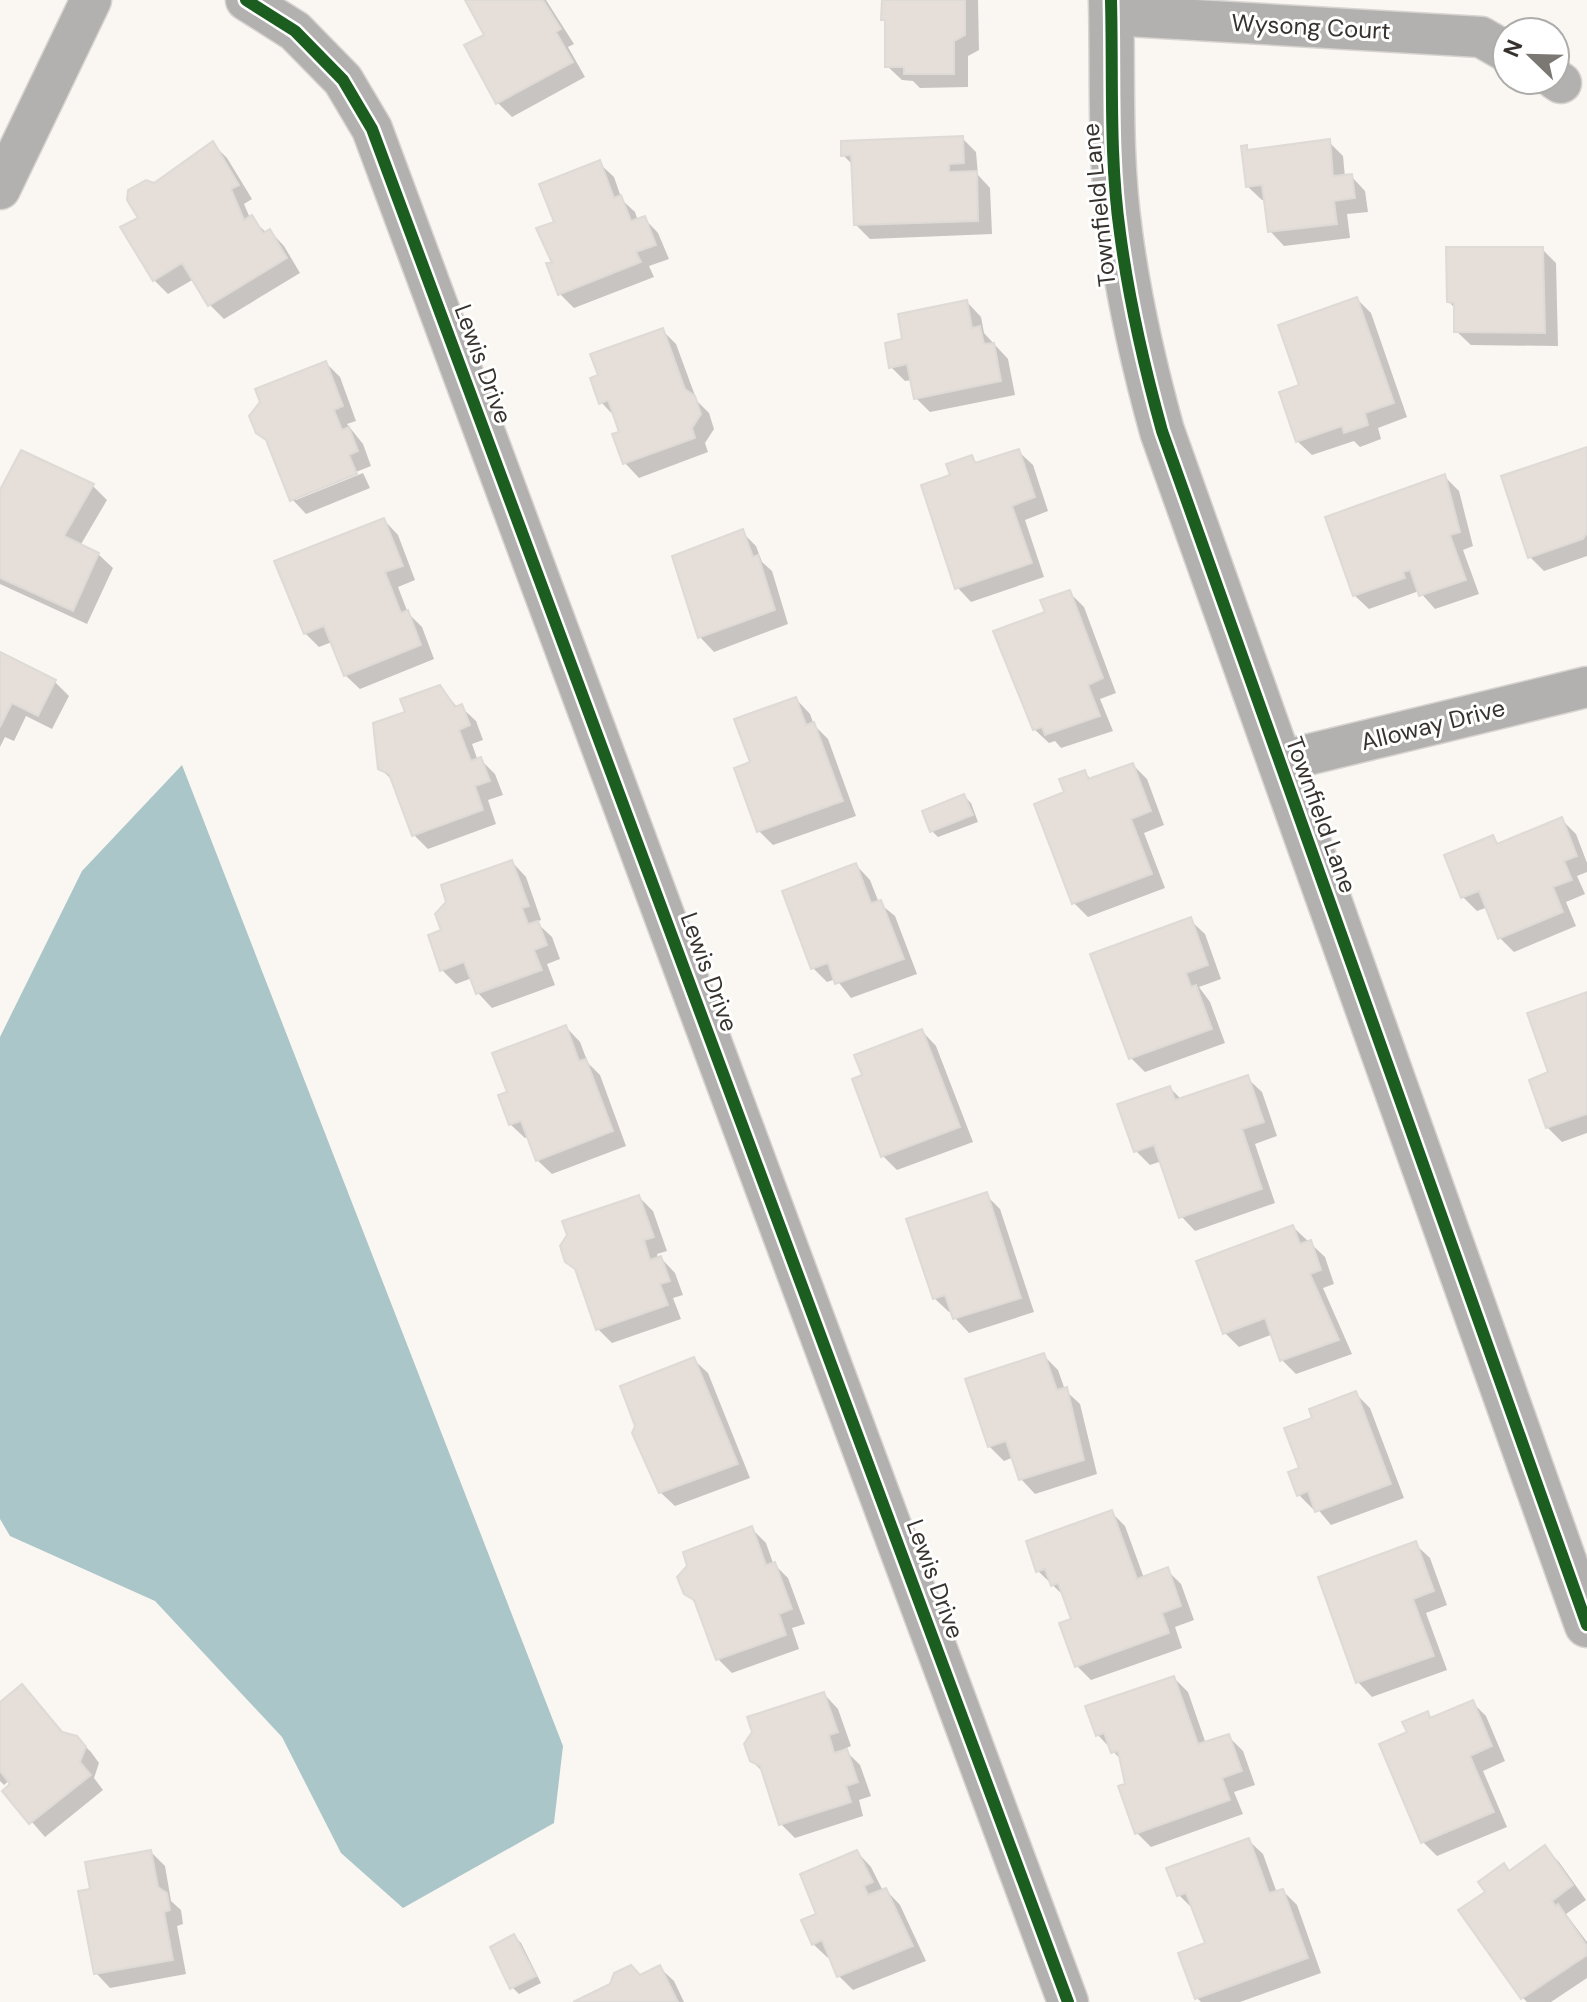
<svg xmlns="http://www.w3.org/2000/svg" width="1587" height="2002" font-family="'DM Sans',sans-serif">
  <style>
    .water { fill: #aac6c8 }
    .shadow { fill: #0003 }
    .building { fill: #e6ded8; stroke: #dedad6; stroke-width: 2 }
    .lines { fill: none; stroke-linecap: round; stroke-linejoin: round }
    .minor-casing { stroke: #d6d3d0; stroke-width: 43 }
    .tertiary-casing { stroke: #d6d3d0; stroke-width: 47 }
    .minor { stroke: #b3b1af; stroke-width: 40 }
    .tertiary { stroke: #b3b1af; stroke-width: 44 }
    .cycleway-casing { stroke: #fff; stroke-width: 17 }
    .cycleway { stroke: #1b5e20; stroke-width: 12 }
    .labels { text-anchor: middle; stroke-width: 6; stroke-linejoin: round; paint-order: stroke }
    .street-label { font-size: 24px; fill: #37322e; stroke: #fff }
  </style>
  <rect width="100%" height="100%" fill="#faf6f2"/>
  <path class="water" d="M182,765L563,1746L554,1823L403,1908L341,1853L282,1737L155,1601L10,1536L0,1519V1037L82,871Z"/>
  <path class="shadow" d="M468,0H546L574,44L568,47L585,77L512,117L498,103L486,36Z
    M884,0H978L979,50L968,56V87L920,88L913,81L902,80L887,66V24L883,19Z
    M962,138L976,152L978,175L990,188L992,234L870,239L856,225L853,165L843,155Z
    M1329,142L1343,156L1345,177L1351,176L1365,191L1368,212L1347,214L1350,238L1284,246L1270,231L1266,200H1262L1247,186L1246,147L1250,151Z
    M213,144L227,158L252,199L244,204L250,218L267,233L270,231L284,246L300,273L224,319L209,304L194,279L168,294L154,280L140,218L154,185Z
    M599,163L614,177L622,200L635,212L638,221L644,218L658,233L669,259L649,266L654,277L574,308L560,294L555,265L556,223Z
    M1542,249L1556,263L1558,346L1471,345L1456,331V309L1449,302Z
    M1357,299L1371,313L1407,417L1378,428L1381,439L1360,447L1354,441L1312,455L1297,441L1301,386Z
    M967,302L981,317L984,333L1008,359L1015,395L930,412L916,398L912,380L905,381L891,367L904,340Z
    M662,330L676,344L697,401L709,413L714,429L705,443L708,452L639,478L625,463L615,436L622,433L615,417L601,402Z
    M326,363L340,377L356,421L347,424L363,444L371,466L296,496V500L363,473L370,488L306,514L292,499L271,445L258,432Z
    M1587,449V556L1544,571L1530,557Z
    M1018,451L1033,465L1048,511L1025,520L1044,577L971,602L957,587L953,476L971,457L978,464Z
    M21,453L93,486L107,500L80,546L98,554L113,568L87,624L0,584V492Z
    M1445,477L1459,491L1473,546L1463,550L1479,594L1435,609L1419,591L1369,609L1354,595Z
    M384,520L398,535L415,580L398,587L408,613L422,627L434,659L360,689L345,675L332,642L319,647L305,633Z
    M742,532L756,546L762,562L772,571L788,624L714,652L700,637Z
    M1069,592L1084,607L1116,693L1100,699L1113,731L1061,748L1055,741L1049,743L1034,729L1047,614Z
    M0,655L55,682L69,696L52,729L26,716L14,741L5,737L0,747Z
    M440,687L458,708L461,707L476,721L483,740L472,744L478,761L481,760L495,774L503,795L488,800L496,824L428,849L414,835L394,782L380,768L407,713Z
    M796,699L810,714L814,725L828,739L856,816L773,845L758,830L752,763Z
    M1133,765L1147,779L1164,825L1144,833L1165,888L1088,917L1074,903L1084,772L1092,780Z
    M964,796L971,803L978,822L938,837L932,831Z
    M1562,820L1576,834L1587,863V872L1577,876L1585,894L1566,902L1576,926L1514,952L1500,938L1488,907L1477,911L1463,897L1493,838L1500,845Z
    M512,862L526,877L541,920L536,922L552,937L560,959L547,964L555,985L492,1008L478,993L472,978L456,984L442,970L443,931Z
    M856,865L870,880L879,903L895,916L917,974L851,998L836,979L827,982L813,968Z
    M1190,920L1205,934L1221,979L1199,987L1210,1002L1225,1043L1145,1072L1131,1058Z
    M1587,994V1133L1562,1142L1547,1127L1551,1074Z
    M566,1027L580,1042L588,1063L600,1075L626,1146L552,1174L537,1160L529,1137L525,1138L510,1124V1093Z
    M922,1031L936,1046L973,1142L897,1170L883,1156Z
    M1247,1078L1262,1092L1277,1136L1255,1144L1275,1203L1195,1231L1181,1216L1162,1161L1150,1165L1136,1151L1170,1088L1182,1100Z
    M986,1195L1000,1209L1034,1312L969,1333L955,1318L952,1311L949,1312L934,1298Z
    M639,1197L653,1211L667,1251L657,1254L658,1259L661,1258L675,1273L683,1295L673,1298L681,1319L612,1343L598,1329Z
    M1293,1227L1325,1257L1334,1284L1323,1288L1352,1354L1296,1374L1282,1360L1273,1334L1239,1347L1225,1333Z
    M1044,1356L1058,1370L1065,1390L1080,1404L1097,1474L1035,1494L1021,1479L1014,1457L1004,1461L989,1446Z
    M693,1359L708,1373L750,1478L675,1506L660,1492Z
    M1356,1394L1370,1408L1404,1498L1331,1525L1316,1507L1313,1509L1299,1495L1315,1419Z
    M1111,1512L1125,1526L1144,1578L1167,1570L1181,1584L1194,1620L1175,1627L1182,1648L1091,1680L1077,1666L1073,1620L1064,1596L1038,1571Z
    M752,1529L766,1543L773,1563L788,1578L805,1624L792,1628L799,1649L732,1673L718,1659L698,1606L686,1593Z
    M1415,1544L1430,1558L1447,1605L1426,1613L1447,1670L1372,1697L1358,1682L1320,1578Z
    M1174,1678L1188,1692L1206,1744L1228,1736L1243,1751L1255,1785L1234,1792L1243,1814L1151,1847L1137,1833L1122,1761L1098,1735Z
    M22,1686L65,1735L76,1737L91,1752L99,1763L94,1778L103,1790L45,1837L5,1791L13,1784L10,1780L4,1785L0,1781V1705Z
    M824,1694L838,1709L851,1746L844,1749L860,1765L871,1796L859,1800L863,1816L795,1838L780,1823L763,1772L751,1760L754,1733Z
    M1472,1702L1486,1716L1505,1761L1483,1771L1507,1827L1437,1856L1423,1842L1381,1745L1409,1733L1427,1713L1433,1719Z
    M1248,1840L1263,1854L1277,1893L1283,1891L1297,1905L1321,1973L1240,2002H1201L1197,1998L1207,1945L1193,1909L1179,1895Z
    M1545,1848L1559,1862L1586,1900L1566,1914L1587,1942V1978L1551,2002H1527L1522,1997L1487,1892L1504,1866L1511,1872Z
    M151,1852L165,1866L171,1901L181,1910L183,1924L177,1926L186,1974L110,1988L96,1973L92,1891Z
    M857,1852L871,1867L883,1891L886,1890L900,1905L926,1961L853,1990L839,1976L831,1956L828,1958L813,1944L819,1915Z
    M514,1936L521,1943L541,1983L519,1994L512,1987Z
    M659,1967L674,1981L684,2002H577Z"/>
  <path class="building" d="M465,0H543L561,29L556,32L573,62L496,104L464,45L484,35Z
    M882,0H965V35L954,41V74H904V67H885V20H881Z
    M963,136L964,163L949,164V172L977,171L978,221L854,225L851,155L841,156V141Z
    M1330,139L1333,176L1352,174L1355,198L1334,201L1337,224L1268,232L1262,185L1246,187L1241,146L1247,145V150Z
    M213,141L239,185L231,189L244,220L252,215L263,233L270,229L287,258L208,306L182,263L153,281L120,227L138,218L127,200L128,190L146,180L154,183Z
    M600,160L614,198L621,195L631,221L645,216L656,245L636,252L641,262L558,295L546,263H552L536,228L554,222L539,184Z
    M1446,247H1543L1545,333L1454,332V303L1447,302Z
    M1357,297L1394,403L1365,413L1368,425L1344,433L1342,426L1296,442L1279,392L1299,385L1278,325Z
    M967,300L972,328L980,326L984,344L994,343L1001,381L914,399L907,364L889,368L885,343L902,339L898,314Z
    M663,328L685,389L695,396L701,414L692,428L695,438L623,464L612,434L619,432L608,400L599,404L590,378L598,375L590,354Z
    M326,361L343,406L334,410L342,430L349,427L358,451L349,455L357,474L290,501L266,440L256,433L249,416L260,402L255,389Z
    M1587,447V533L1583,539L1528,558L1501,476Z
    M1019,449L1035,497L1012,506L1032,563L955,589L921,485L950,475L946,464L972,455L975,463Z
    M21,450L94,484L64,536L99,553L73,611L0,578V490Z
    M1445,474L1460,532L1450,535L1466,580L1419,596L1410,570L1403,572L1405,578L1353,596L1325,517Z
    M384,518L403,566L385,572L401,613L408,610L421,645L344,676L324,626L304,634L274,561Z
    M743,529L753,557L758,555L775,610L698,638L672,556Z
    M1070,590L1103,678L1088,685L1100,716L1045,735L1042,727L1033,730L993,631L1045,612L1040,600Z
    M0,652L56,680L38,716L12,703L0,727Z
    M440,685L455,707L462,704L470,725L459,730L471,761L481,757L490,781L475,786L483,810L412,836L389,774L378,769L373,723L405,712L400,699Z
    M796,697L806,725L814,722L843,801L757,832L734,768L750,762L734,719Z
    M1133,763L1151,811L1131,819L1152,874L1072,904L1034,804L1064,792L1059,779L1085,770L1088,779Z
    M964,794L973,815L930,832L922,811Z
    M1562,817L1577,856L1564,861L1572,880L1553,887L1563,912L1498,939L1479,891L1461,898L1444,855L1493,835L1497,844Z
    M512,860L529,906L522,908L528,924L538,921L547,945L534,950L542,970L476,994L464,962L440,971L428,935L441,930L435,914L446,902L441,885Z
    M856,863L871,903L881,900L904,959L835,984L828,963L811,969L782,891Z
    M1191,917L1208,965L1186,973L1191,987L1196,985L1212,1029L1129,1059L1090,954Z
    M1587,992V1114L1546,1128L1529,1080L1548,1072L1527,1013Z
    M566,1025L579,1061L586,1059L613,1131L536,1161L521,1121L509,1125L498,1095L507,1092L492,1053Z
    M922,1029L960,1127L881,1157L852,1079L862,1075L854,1055Z
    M1248,1075L1264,1122L1242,1129L1262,1189L1179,1218L1154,1145L1134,1152L1117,1104L1170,1086L1175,1100Z
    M987,1192L1021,1298L953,1319L945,1295L933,1299L906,1219Z
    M639,1195L654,1237L644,1240L650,1260L661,1256L670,1281L660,1284L668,1305L596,1330L575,1269L565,1262L560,1246L567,1235L562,1221Z
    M1293,1225L1300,1244L1311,1240L1321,1270L1310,1274L1339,1340L1280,1361L1265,1318L1223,1334L1196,1261Z
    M1044,1353L1057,1390L1067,1387L1084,1460L1019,1480L1006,1441L988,1447L965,1379Z
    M694,1357L738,1464L659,1493L632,1433L635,1426L620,1386Z
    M1356,1391L1391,1484L1315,1512L1308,1491L1297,1496L1288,1472L1299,1468L1284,1428L1312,1418L1309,1409Z
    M1112,1510L1137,1579L1168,1567L1181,1606L1162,1613L1169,1633L1075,1667L1059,1623L1071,1619L1058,1583L1051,1586L1045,1569L1036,1572L1026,1541Z
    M752,1526L766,1565L775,1562L792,1609L779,1614L786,1635L716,1660L694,1600L684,1594L677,1577L687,1566L683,1552Z
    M1416,1541L1434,1591L1413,1599L1434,1656L1356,1683L1318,1577Z
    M1174,1676L1198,1744L1229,1734L1242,1771L1222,1778L1230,1800L1135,1834L1118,1786L1125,1784L1118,1751L1111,1753L1104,1733L1096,1736L1085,1706Z
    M22,1684L62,1732L77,1736L86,1747L80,1762L91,1775L29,1824L2,1791L10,1784L0,1771V1702Z
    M824,1692L838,1732L829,1735L834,1753L847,1749L858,1782L846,1786L851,1802L779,1825L760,1766L750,1761L744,1744L752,1732L747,1717Z
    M1473,1700L1492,1746L1470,1756L1494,1812L1421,1843L1379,1744L1407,1732L1402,1722L1428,1711L1430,1718Z
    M1249,1838L1269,1893L1283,1889L1308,1958L1195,1999L1178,1953L1205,1943L1186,1893L1177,1896L1166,1868Z
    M1545,1845L1573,1885L1552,1901L1556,1906L1558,1904L1587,1946V1955L1521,1999L1458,1910L1485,1892L1478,1882L1504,1863L1509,1871Z
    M151,1850L158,1887L167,1893L170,1910L164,1912L173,1960L94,1974L78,1891L90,1889L85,1862Z
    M857,1850L873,1882L864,1886L868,1895L886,1888L913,1946L837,1977L822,1940L812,1945L801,1920L816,1914L800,1874Z
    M514,1934L536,1976L510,1989L490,1947Z
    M631,1965L640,1975L660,1965L678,2002H573L610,1984L614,1973Z"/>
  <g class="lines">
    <g class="minor-casing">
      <path id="minor" d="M246,0L295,31L343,80L372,129L1068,2002
        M1111,15L1481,37L1507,52
        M1555,79L1561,83
        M0,189L91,0
        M1278,762L1587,687"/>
    </g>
    <g class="tertiary-casing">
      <path id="tertiary" d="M1111,0C1113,78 1109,156 1120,233C1129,301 1144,366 1162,431L1587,1625"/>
    </g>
    <use href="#minor" class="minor"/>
    <use href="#tertiary" class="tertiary"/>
    <g class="cycleway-casing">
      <path id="cycleway" d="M246,0L295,31L343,80L372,129L1068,2002
        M1111,0C1113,78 1109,156 1120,233C1129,301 1144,366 1162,431L1587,1625"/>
    </g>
    <use href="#cycleway" class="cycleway"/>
  </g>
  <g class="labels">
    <g class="street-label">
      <text transform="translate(1311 27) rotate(3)" y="8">Wysong Court</text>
      <text transform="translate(1099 205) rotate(-96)" y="8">Townfield Lane</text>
      <text transform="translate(483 364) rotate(70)" y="8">Lewis Drive</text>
      <text transform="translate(1433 725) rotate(-14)" y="8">Alloway Drive</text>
      <text transform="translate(1321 815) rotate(70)" y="8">Townfield Lane</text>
      <text transform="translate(709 972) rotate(70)" y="8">Lewis Drive</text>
      <text transform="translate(935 1579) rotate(70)" y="8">Lewis Drive</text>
    </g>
  </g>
  <g transform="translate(1531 56) rotate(293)"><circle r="38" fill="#ffffff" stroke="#afadab" stroke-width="2"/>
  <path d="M0-6L14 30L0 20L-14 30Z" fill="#7b7773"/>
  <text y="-12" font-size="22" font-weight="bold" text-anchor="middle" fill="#37322e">N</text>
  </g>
</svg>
